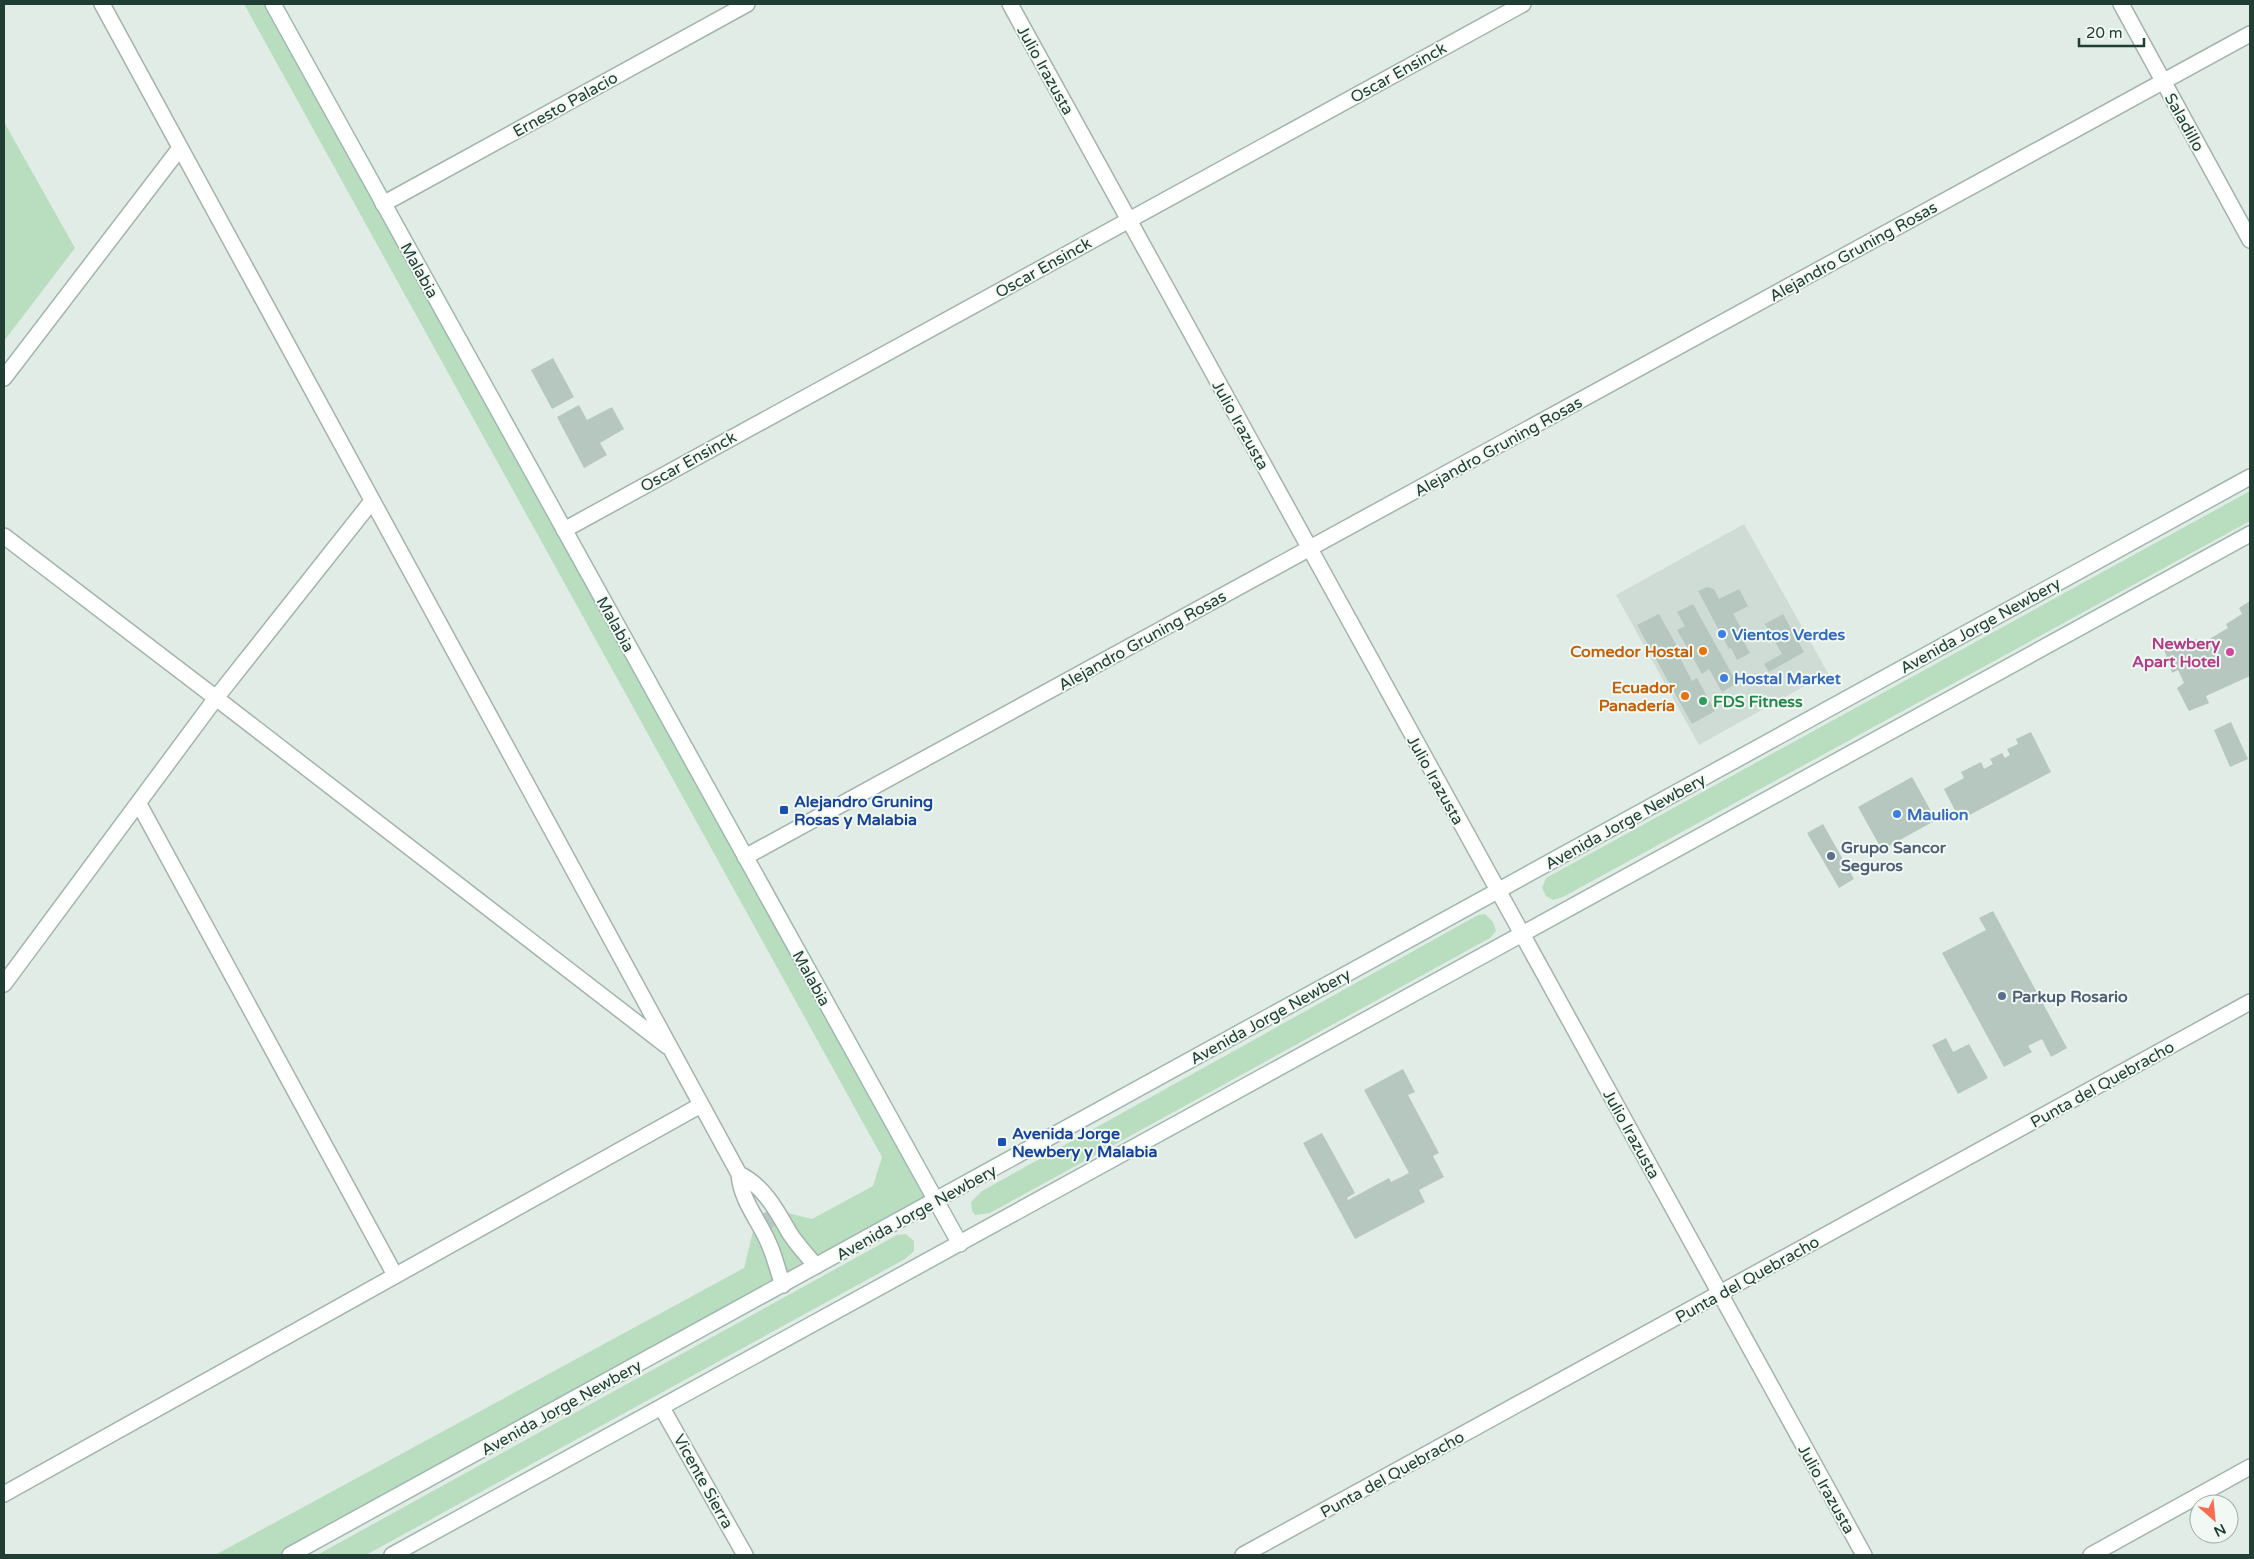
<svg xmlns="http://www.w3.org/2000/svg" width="2254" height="1559" font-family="'Varela Round',sans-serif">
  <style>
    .built { fill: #cfdcd5 }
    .green { fill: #b9debf }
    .building { fill: #b6c7bf }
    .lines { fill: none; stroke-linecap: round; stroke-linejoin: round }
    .street-casing { stroke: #a3b4ad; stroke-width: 18 }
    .secondary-casing { stroke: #9fb8ad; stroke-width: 18 }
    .street { stroke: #fff; stroke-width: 15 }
    .secondary { stroke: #fff; stroke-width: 15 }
    .shop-dot { fill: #3f7fe0; stroke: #f2f9f4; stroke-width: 2 }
    .food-dot { fill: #e8710a; stroke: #f2f9f4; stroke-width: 2 }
    .hotel-dot { fill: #d1479c; stroke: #f2f9f4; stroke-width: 2 }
    .leisure-dot { fill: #2e9e5b; stroke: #f2f9f4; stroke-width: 2 }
    .transit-dot { fill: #1a4fb4; stroke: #f2f9f4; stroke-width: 2 }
    .service-dot { fill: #5c6f8a; stroke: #f2f9f4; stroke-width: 2 }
    .labels { text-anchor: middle; stroke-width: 4; stroke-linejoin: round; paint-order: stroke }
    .street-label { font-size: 16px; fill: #203e33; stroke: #f2f9f4 }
    .shop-label { font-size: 16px; font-weight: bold; fill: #366cbe; stroke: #f2f9f4; text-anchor: start }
    .hotel-label { font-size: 16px; font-weight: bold; fill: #b23c85; stroke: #f2f9f4; text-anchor: end }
    .food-label { font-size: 16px; font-weight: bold; fill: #c56008; stroke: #f2f9f4; text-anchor: end }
    .leisure-label { font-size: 16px; font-weight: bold; fill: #27864d; stroke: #f2f9f4; text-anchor: start }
    .transit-label { font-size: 16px; font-weight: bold; fill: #164399; stroke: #f2f9f4; text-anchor: start }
    .service-label { font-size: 16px; font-weight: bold; fill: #4e5e75; stroke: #f2f9f4; text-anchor: start }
  </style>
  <rect width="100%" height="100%" fill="#e1ece6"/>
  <path class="built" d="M1744,524L1828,673L1699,745L1616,595Z"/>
  <path class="green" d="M244,4H273L936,1201L290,1555H215L744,1268L753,1231L788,1213L812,1219L873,1186L882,1157Z
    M4,122L75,248L4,341Z
    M2250,491V521L1563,897L1553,900L1546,896L1542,888L1546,878Z
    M1485,914L1493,922L1496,931L1490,938L990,1213L975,1215L972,1211L971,1202L982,1191L1478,915Z
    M906,1234L914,1241V1251L905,1259L366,1555H317L897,1235Z"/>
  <path class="building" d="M553,358L574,397L552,409L531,370Z
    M579,405L587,420L612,407L624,429L600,443L607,455L584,468L557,417Z
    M1707,587L1714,589L1719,599L1739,589L1748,606L1733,614L1745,635L1741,636L1750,653L1737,660L1731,648L1729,649L1698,591Z
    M2250,601V676L2206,696L2209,703L2189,711L2177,688L2184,683L2178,670L2172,673L2164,649L2182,640L2185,645L2196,639L2199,645L2228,628L2226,624L2242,614L2239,608Z
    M1693,604L1737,683L1722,692L1709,669L1702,674L1677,630L1685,626L1677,612Z
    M1659,614L1683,657L1680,658L1692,681L1697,678L1715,711L1692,724L1637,625Z
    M1783,614L1804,652L1769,672L1764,664L1782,654L1765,624Z
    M2231,722L2248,759L2230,767L2214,730Z
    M2031,732L2051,772L1960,820L1944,789L1964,778L1961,772L1981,762L1984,769L1993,764L1990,759L2002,753L2005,758L2010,755L2007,749L2018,744L2016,739Z
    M1912,777L1936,820L1882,850L1858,807Z
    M1823,824L1854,879L1839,888L1807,833Z
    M1993,911L2067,1048L2051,1057L2042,1039L2028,1046L2032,1052L2004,1067L1942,953L1986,930L1979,918Z
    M1946,1038L1953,1052L1969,1044L1988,1078L1958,1094L1932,1045Z
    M1403,1069L1415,1092L1408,1095L1439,1153L1433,1156L1444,1177L1419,1190L1425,1202L1355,1239L1303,1143L1322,1133L1355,1193L1347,1198L1348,1200L1389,1178L1391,1182L1409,1173L1364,1090Z
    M772,1209L779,1224L769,1229L762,1214Z"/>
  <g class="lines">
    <g class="street-casing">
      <path id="street" d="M102,4L739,1174C741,1201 759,1220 769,1244C775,1257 778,1272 783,1285
        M1010,4L1864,1555
        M2121,4L2250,240
        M383,204L747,4
        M4,378L180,148
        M564,530L1523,4
        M4,536L216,698L667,1046
        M139,804L395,1275
        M745,857L2250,34
        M4,984L216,698L372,501
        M739,1174C763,1185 777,1211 789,1232C796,1244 807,1255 816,1266
        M662,1408L745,1555
        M4,1494L701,1105
        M1243,1555L2250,1002
        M2091,1555L2250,1467"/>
    </g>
    <g class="secondary-casing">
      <path id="secondary" d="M273,4L960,1244
        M290,1555L2250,477
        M392,1555L2250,534"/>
    </g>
    <use href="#street" class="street"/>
    <use href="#secondary" class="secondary"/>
  </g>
  <g class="shop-dot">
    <circle cx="1722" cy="634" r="5"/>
    <circle cx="1724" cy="678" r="5"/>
    <circle cx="1897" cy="814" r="5"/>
  </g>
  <g class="food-dot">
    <circle cx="1703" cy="651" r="5"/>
    <circle cx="1685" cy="696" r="5"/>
  </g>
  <circle class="hotel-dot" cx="2230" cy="652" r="5"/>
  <circle class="leisure-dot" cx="1703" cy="701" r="5"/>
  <g class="transit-dot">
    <rect x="779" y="805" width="10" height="10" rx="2.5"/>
    <rect x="997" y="1137" width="10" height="10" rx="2.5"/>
  </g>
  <g class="service-dot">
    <circle cx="1831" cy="856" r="5"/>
    <circle cx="2002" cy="996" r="5"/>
  </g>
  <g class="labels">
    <g class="street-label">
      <text transform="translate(1046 70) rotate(61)" y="6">Julio Irazusta</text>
      <text transform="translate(1398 72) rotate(-29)" y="6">Oscar Ensinck</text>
      <text transform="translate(565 104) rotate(-29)" y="6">Ernesto Palacio</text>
      <text transform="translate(2185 122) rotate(61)" y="6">Saladillo</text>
      <text transform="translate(1853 251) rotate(-29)" y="6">Alejandro Gruning Rosas</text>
      <text transform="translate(1043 267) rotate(-29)" y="6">Oscar Ensinck</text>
      <text transform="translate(420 270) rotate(61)" y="6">Malabia</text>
      <text transform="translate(1241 425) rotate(61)" y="6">Julio Irazusta</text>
      <text transform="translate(1498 446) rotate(-29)" y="6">Alejandro Gruning Rosas</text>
      <text transform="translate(688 461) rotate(-29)" y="6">Oscar Ensinck</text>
      <text transform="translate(616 624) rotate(61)" y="6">Malabia</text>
      <text transform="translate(1980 625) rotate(-29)" y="6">Avenida Jorge Newbery</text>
      <text transform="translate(1142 640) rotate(-29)" y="6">Alejandro Gruning Rosas</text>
      <text transform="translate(1436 780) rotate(61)" y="6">Julio Irazusta</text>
      <text transform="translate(1625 821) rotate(-29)" y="6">Avenida Jorge Newbery</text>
      <text transform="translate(812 978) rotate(61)" y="6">Malabia</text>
      <text transform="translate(1270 1016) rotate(-29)" y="6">Avenida Jorge Newbery</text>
      <text transform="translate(2102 1084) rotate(-29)" y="6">Punta del Quebracho</text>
      <text transform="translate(1632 1134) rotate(61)" y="6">Julio Irazusta</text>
      <text transform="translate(916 1212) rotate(-29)" y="6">Avenida Jorge Newbery</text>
      <text transform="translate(1747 1279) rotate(-29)" y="6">Punta del Quebracho</text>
      <text transform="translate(561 1407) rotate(-29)" y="6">Avenida Jorge Newbery</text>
      <text transform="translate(1392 1474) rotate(-29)" y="6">Punta del Quebracho</text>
      <text transform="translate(704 1481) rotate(61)" y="6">Vicente Sierra</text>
      <text transform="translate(1827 1489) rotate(61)" y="6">Julio Irazusta</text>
    </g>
    <g class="shop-label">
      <text x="1732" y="640">Vientos Verdes</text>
      <text x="1734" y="684">Hostal Market</text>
      <text x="1907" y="820">Maulion</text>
    </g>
    <g class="hotel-label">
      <text x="2220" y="649">Newbery<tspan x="2220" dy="18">Apart Hotel</tspan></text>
    </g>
    <g class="food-label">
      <text x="1693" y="657">Comedor Hostal</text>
      <text x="1675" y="693">Ecuador<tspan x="1675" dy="18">Panadería</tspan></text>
    </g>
    <g class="leisure-label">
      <text x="1713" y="707">FDS Fitness</text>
    </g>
    <g class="transit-label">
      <text x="794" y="807">Alejandro Gruning<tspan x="794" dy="18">Rosas y Malabia</tspan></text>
      <text x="1012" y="1139">Avenida Jorge<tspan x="1012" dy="18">Newbery y Malabia</tspan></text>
    </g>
    <g class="service-label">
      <text x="1841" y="853">Grupo Sancor<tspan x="1841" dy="18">Seguros</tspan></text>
      <text x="2012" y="1002">Parkup Rosario</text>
    </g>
  </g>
  <rect width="2254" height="1559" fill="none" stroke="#203e33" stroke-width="10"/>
  <g transform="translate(2214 1519) rotate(153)"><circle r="24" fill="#f2f9f4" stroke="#9eaea7"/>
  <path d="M0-4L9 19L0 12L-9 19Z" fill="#f86c53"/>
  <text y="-8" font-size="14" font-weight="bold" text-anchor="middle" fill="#203e33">N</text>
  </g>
  <path d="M2079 38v8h65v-8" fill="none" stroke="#203e33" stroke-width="2.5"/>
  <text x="2086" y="38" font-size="15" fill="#203e33" stroke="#f2f9f4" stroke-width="4" paint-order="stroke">20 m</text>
</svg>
